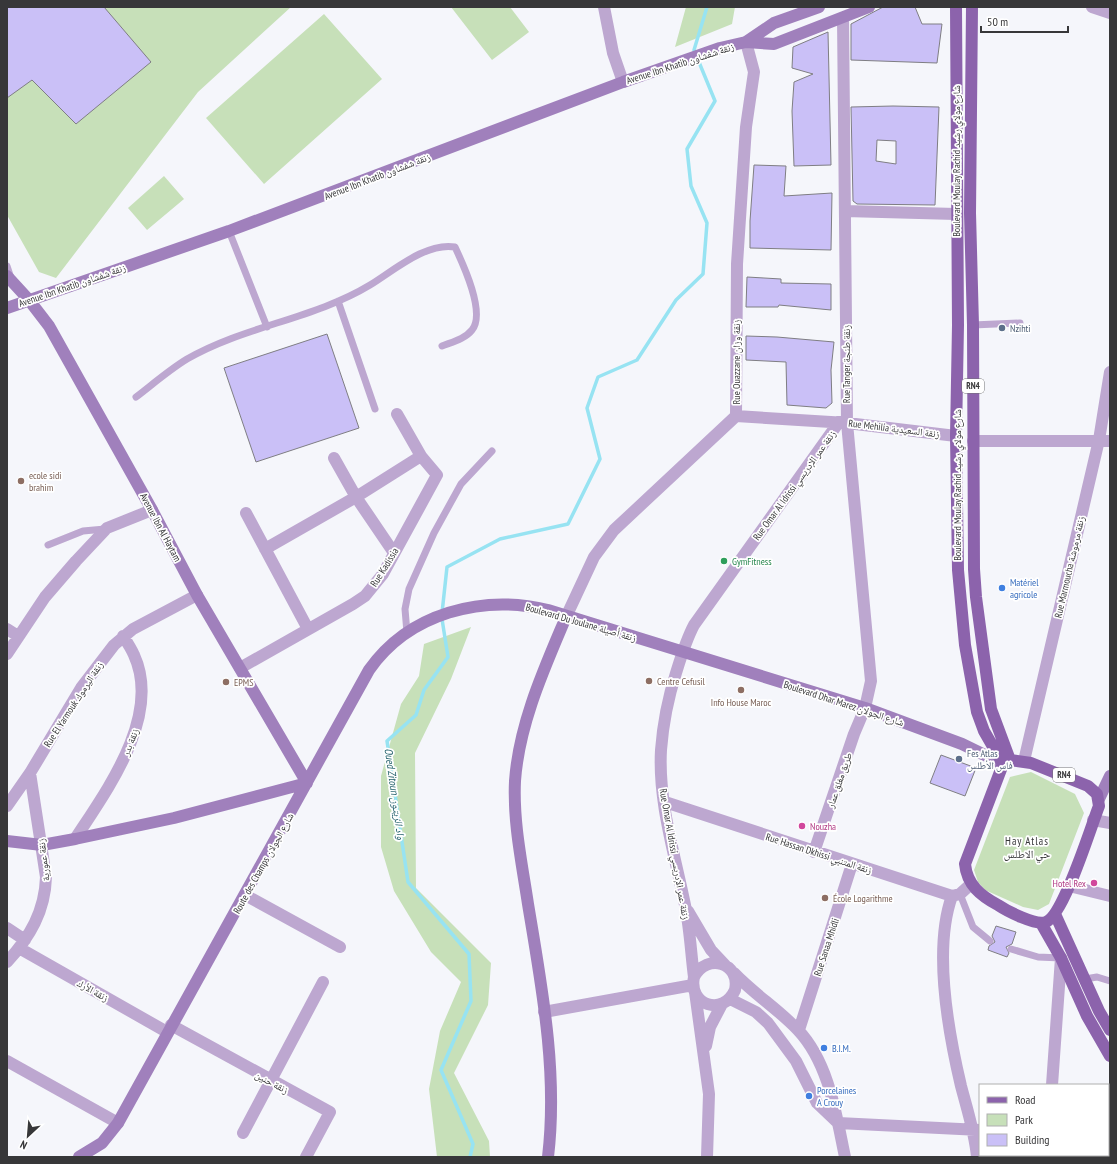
<svg xmlns="http://www.w3.org/2000/svg" width="1117" height="1164" font-family="'PT Sans Narrow','Noto Naskh Arabic',sans-serif">
  <style>
    .green { fill: #c7e0b9 }
    .lines { fill: none; stroke-linecap: round; stroke-linejoin: round }
    .stream { stroke: #97e3f2; stroke-width: 3.5 }
    .building { fill: #cac0f7; stroke: #7f7e83; fill-rule: evenodd }
    .lane { stroke: #bda7d0; stroke-width: 7 }
    .street { stroke: #bda7d0; stroke-width: 12 }
    .secondary { stroke: #a080bc; stroke-width: 12 }
    .primary { stroke: #8c63ac; stroke-width: 12 }
    .service-dot { fill: #5c6f8a; stroke: #fff; stroke-width: 1.5 }
    .education-dot { fill: #8d6e63; stroke: #fff; stroke-width: 1.5 }
    .leisure-dot { fill: #2e9e5b; stroke: #fff; stroke-width: 1.5 }
    .shop-dot { fill: #3f7fe0; stroke: #fff; stroke-width: 1.5 }
    .hotel-dot { fill: #d1479c; stroke: #fff; stroke-width: 1.5 }
    .labels { text-anchor: middle; stroke-width: 3.5; stroke-linejoin: round; paint-order: stroke }
    .shield { fill: #fff; stroke: #737374; stroke-width: 1 }
    .shield-label { font-size: 9px; font-weight: bold; fill: #373739 }
    .street-label { font-size: 10px; fill: #373739; stroke: #fff }
    .service-label { font-size: 10px; fill: #4e5e75; stroke: #fff; text-anchor: start }
    .education-label { font-size: 10px; fill: #785e54; stroke: #fff; text-anchor: start }
    .leisure-label { font-size: 10px; fill: #27864d; stroke: #fff; text-anchor: start }
    .shop-label { font-size: 10px; fill: #366cbe; stroke: #fff; text-anchor: start }
    .hotel-label { font-size: 10px; fill: #b23c85; stroke: #fff; text-anchor: start }
    .water-label { font-size: 11px; font-style: italic; fill: #215f6a; stroke: #fff }
    .neighbourhood-label { font-size: 11px; letter-spacing: 1px; fill: #373739; stroke: #fff }
  </style>
  <rect width="100%" height="100%" fill="#f5f6fb"/>
  <path class="green" d="M7,7H291L198,92L56,278L39,272L7,215Z
    M451,7H510L529,32L492,60Z
    M686,7H735L732,24L675,47Z
    M324,14L382,79L264,184L206,118Z
    M164,176L184,199L147,230L128,208Z
    M471,627L451,679L415,753L416,888L491,963L488,1005L454,1073L489,1141L490,1157H437L429,1089L440,1031L461,982L431,952L394,891L381,847V776L401,704L419,676L424,644Z
    M1031,772L1075,794L1084,813L1049,904L1038,910L1023,907L985,890L978,882L974,870L1010,777Z"/>
  <g class="lines">
    <path class="stream" d="M442,613L447,567L500,539L568,524L600,459L587,408L598,377L637,360L676,300L703,274L707,223L691,186L687,149L715,101L694,50L707,7
      M442,619L448,657L424,690L416,715L387,741L408,882L469,954L471,1001L441,1070L473,1144L470,1157"/>
  </g>
  <path class="building" d="M7,7H104L151,62L76,124L32,80L7,98Z
    M883,7H915L922,24H942L937,63L851,60V24Z
    M828,32L831,165L794,166L792,111L794,82L813,74L792,68L793,47Z
    M893,106L939,107L935,205L857,204L853,201L851,107ZM877,140L896,141V164L876,161Z
    M754,165L786,166L784,196L832,193L831,250L750,248V221Z
    M747,277L781,279V283L831,284V310L779,305L778,307H746Z
    M327,334L359,428L256,462L224,368Z
    M746,336L777,337L834,342L831,370L832,403L826,408L787,405L786,362L746,360Z
    M941,755L976,768L965,796L930,783Z
    M996,926L1016,932L1012,944L1006,947L1009,953L1007,957L988,950L989,946L995,942L992,936Z"/>
  <g class="lines">
    <path class="lane" d="M229,231L267,327
      M7,266L11,278
      M338,301L375,409
      M973,325L1020,323
      M136,397C153,384 169,370 187,359C244,326 314,319 370,285C393,271 426,242 455,247C463,264 486,313 472,330C465,339 452,342 442,346
      M48,545L83,531L105,529
      M407,633L405,609L409,589L434,533L461,484L492,451
      M960,894L973,927L990,941
      M1011,949L1038,957L1061,958
      M1085,979L1097,977L1110,981"/>
    <path class="street" d="M604,7L613,53L623,82
      M1092,7L1110,13
      M845,211L956,214
      M736,416L847,423L956,436
      M973,441H1110
      M334,458L356,497L394,553
      M246,513L308,629
      M265,549L356,497L421,456
      M566,617L594,557L614,530L736,416L737,264L746,127L754,72L746,42
      M7,629L18,636
      M7,654L45,597L76,561L107,528L152,510
      M240,668L353,604L365,596L383,574L437,475L421,456L397,414
      M1024,761L1099,440L1110,372
      M665,802L952,896L960,894L971,884
      M7,806L30,773L81,688L114,645L133,629L197,595
      M1093,820L1110,823
      M75,839C107,790 162,716 134,655C131,648 127,642 123,636
      M814,852L854,734L865,708L871,681L847,423L843,18
      M1069,886L1110,896
      M245,895L340,947
      M952,896C933,949 948,1031 961,1086C967,1109 975,1133 977,1157
      M688,911L711,950L726,966
      M7,928L25,940
      M19,948L167,1032
      M7,962C30,937 45,911 46,877L30,773
      M734,973C754,994 778,1009 798,1030C829,1063 836,1114 845,1157
      M694,977C707,952 741,963 735,990C723,1017 688,1005 694,977C691,954 690,929 685,905C675,855 658,802 661,750C663,724 668,698 676,673C681,657 686,640 694,625L839,422
      M695,992L709,1094L707,1157
      M730,999L756,1012L768,1023L796,1061L817,1103L838,1123L980,1130
      M544,1012L693,985
      M171,1025L330,1112L306,1157
      M799,1030L852,864
      M706,1046L710,1027L722,1004
      M7,1061L118,1123
      M1052,1085L1061,958
      M243,1133L323,982
      M1047,1157V1155"/>
    <path class="secondary" d="M746,42L774,23L819,7
      M7,276L29,300L49,326L152,510L197,595L307,783L174,818L75,839L42,845L7,841
      M7,308L229,231L623,82L720,48L746,42L774,44L869,7
      M1099,799L1110,776
      M79,1157L102,1143L118,1123L369,670C409,613 482,594 548,610L865,708L962,744L1003,764
      M548,1157C558,1073 542,988 528,904C522,864 513,822 515,781C519,724 544,669 566,617"/>
    <path class="primary" d="M956,7L958,325L956,436L958,570L965,645L977,712L984,731L1003,764
      M972,7L970,213L973,325L974,569L976,597L991,709L1010,760
      M1010,760L1031,763L1088,786L1097,794L1099,806C1091,826 1064,915 1046,922C1036,926 1007,911 998,905C981,896 967,885 965,864L1003,764Z
      M1055,914L1099,1011L1110,1030
      M1041,923L1061,958L1087,1016L1110,1056"/>
  </g>
  <g class="service-dot">
    <circle cx="1002" cy="328" r="4"/>
    <circle cx="959" cy="759" r="4"/>
  </g>
  <g class="education-dot">
    <circle cx="21" cy="481" r="4"/>
    <circle cx="649" cy="681" r="4"/>
    <circle cx="226" cy="682" r="4"/>
    <circle cx="741" cy="690" r="4"/>
    <circle cx="825" cy="898" r="4"/>
  </g>
  <circle class="leisure-dot" cx="724" cy="561" r="4"/>
  <g class="shop-dot">
    <circle cx="1002" cy="588" r="4"/>
    <circle cx="824" cy="1048" r="4"/>
    <circle cx="809" cy="1096" r="4"/>
  </g>
  <g class="hotel-dot">
    <circle cx="802" cy="826" r="4"/>
    <circle cx="1094" cy="883" r="4"/>
  </g>
  <g class="labels">
    <g class="shield">
      <rect x="962" y="379" width="22" height="14" rx="3"/>
      <rect x="1053" y="768" width="22" height="14" rx="3"/>
    </g>
    <g class="shield-label">
      <text x="973" y="389">RN4</text>
      <text x="1064" y="778">RN4</text>
    </g>
    <g class="street-label">
      <text transform="translate(680 63) rotate(-18)" y="4">Avenue Ibn Khatib زنقة شفشاون</text>
      <text transform="translate(956 161) rotate(-90)" y="4">Boulevard Moulay Rachid شارع مولاي رشيد</text>
      <text transform="translate(377 176) rotate(-21)" y="4">Avenue Ibn Khatib زنقة شفشاون</text>
      <text transform="translate(72 285) rotate(-19)" y="4">Avenue Ibn Khatib زنقة شفشاون</text>
      <text transform="translate(736 362) rotate(-90)" y="4">Rue Ouazzane زنقة وزان</text>
      <text transform="translate(846 364) rotate(-90)" y="4">Rue Tanger زنقة طنجة</text>
      <text transform="translate(894 428) rotate(7)" y="4">Rue Mehilia زنقة السعيدية</text>
      <text transform="translate(794 485) rotate(-54)" y="4">Rue Omar Al Idrissi زنقة عمر الإدريسي</text>
      <text transform="translate(957 485) rotate(-90)" y="4">Boulevard Moulay Rachid شارع مولاي رشيد</text>
      <text transform="translate(161 527) rotate(62)" y="4">Avenue Ibn Al Haytam</text>
      <text transform="translate(384 567) rotate(-58)" y="4">Rue Kadissia</text>
      <text transform="translate(1069 567) rotate(-77)" y="4">Rue Marmoucha زنقة مرموشة</text>
      <text transform="translate(581 622) rotate(16)" y="4">Boulevard Du Joulane زنقة أصيلة</text>
      <text transform="translate(844 703) rotate(18)" y="4">Boulevard Dhar Marez شارع الجولان</text>
      <text transform="translate(73 704) rotate(-57)" y="4">Rue El Yarmouk زنقة اليرموك</text>
      <text transform="translate(130 742) rotate(-68)" y="4">زنقة بدر</text>
      <text transform="translate(839 780) rotate(-71)" y="4">طريق مغلق عمار</text>
      <text transform="translate(819 853) rotate(18)" y="4">Rue Hassan Dkhissi زنقة المتنبي</text>
      <text transform="translate(675 854) rotate(80)" y="4">Rue Omar Al Idrissi زنقة عمر الإدريسي</text>
      <text transform="translate(43 860) rotate(-97)" y="4">زنقة عمورية</text>
      <text transform="translate(263 863) rotate(-61)" y="4">Route des Champs شارع الجولان</text>
      <text transform="translate(826 947) rotate(-72)" y="4">Rue Sanaa Mhidli</text>
      <text transform="translate(93 990) rotate(29)" y="4">زنقة الأرك</text>
      <text transform="translate(272 1082) rotate(28)" y="4">زنقة حنين</text>
    </g>
    <g class="service-label">
      <text x="1010" y="332">Nzihti</text>
      <text x="967" y="757">Fes Atlas<tspan x="967" dy="12">فاس الأطلس</tspan></text>
    </g>
    <g class="education-label">
      <text x="29" y="479">ecole sidi<tspan x="29" dy="12">brahim</tspan></text>
      <text x="657" y="685">Centre Cefusil</text>
      <text x="234" y="686">EPMS</text>
      <text x="741" y="706" text-anchor="middle">Info House Maroc</text>
      <text x="833" y="902">École Logarithme</text>
    </g>
    <g class="leisure-label">
      <text x="732" y="565">GymFitness</text>
    </g>
    <g class="shop-label">
      <text x="1010" y="586">Matériel<tspan x="1010" dy="12">agricole</tspan></text>
      <text x="832" y="1052">B.I.M.</text>
      <text x="817" y="1094">Porcelaines<tspan x="817" dy="12">A Crouy</tspan></text>
    </g>
    <g class="hotel-label">
      <text x="810" y="830">Nouzha</text>
      <text x="1086" y="887" text-anchor="end">Hotel Rex</text>
    </g>
    <g class="water-label">
      <text transform="translate(395 794) rotate(82)" y="4">Oued Zitoun واد الزيتون</text>
    </g>
    <g class="neighbourhood-label">
      <text x="1027" y="845">Hay Atlas<tspan x="1027" dy="13">حي الاطلس</tspan></text>
    </g>
  </g>
  <rect width="1117" height="1164" fill="none" stroke="#373739" stroke-width="16"/>
  <rect x="979" y="1084" width="130" height="72" fill="#ffffff" stroke="#afafb0"/>
  <rect x="987" y="1097" width="20" height="6" fill="#8c63ac" stroke="#afafb0"/>
  <text x="1015" y="1104" font-size="12" fill="#373739">Road</text>
  <rect x="987" y="1114" width="20" height="12" fill="#c7e0b9" stroke="#afafb0"/>
  <text x="1015" y="1124" font-size="12" fill="#373739">Park</text>
  <rect x="987" y="1134" width="20" height="12" fill="#cac0f7" stroke="#afafb0"/>
  <text x="1015" y="1144" font-size="12" fill="#373739">Building</text>
  <g transform="translate(28 1136) rotate(206)" stroke="#ffffff" stroke-width="3" paint-order="stroke">
  <path d="M0-3L7 15L0 10L-7 15Z" fill="#373739"/>
  <text y="-6" font-size="11" font-weight="bold" text-anchor="middle" fill="#373739">N</text>
  </g>
  <path d="M981 26v6h87v-6" fill="none" stroke="#373739" stroke-width="2"/>
  <text x="987" y="26" font-size="12" fill="#373739" stroke="#ffffff" stroke-width="3" paint-order="stroke">50 m</text>
</svg>
